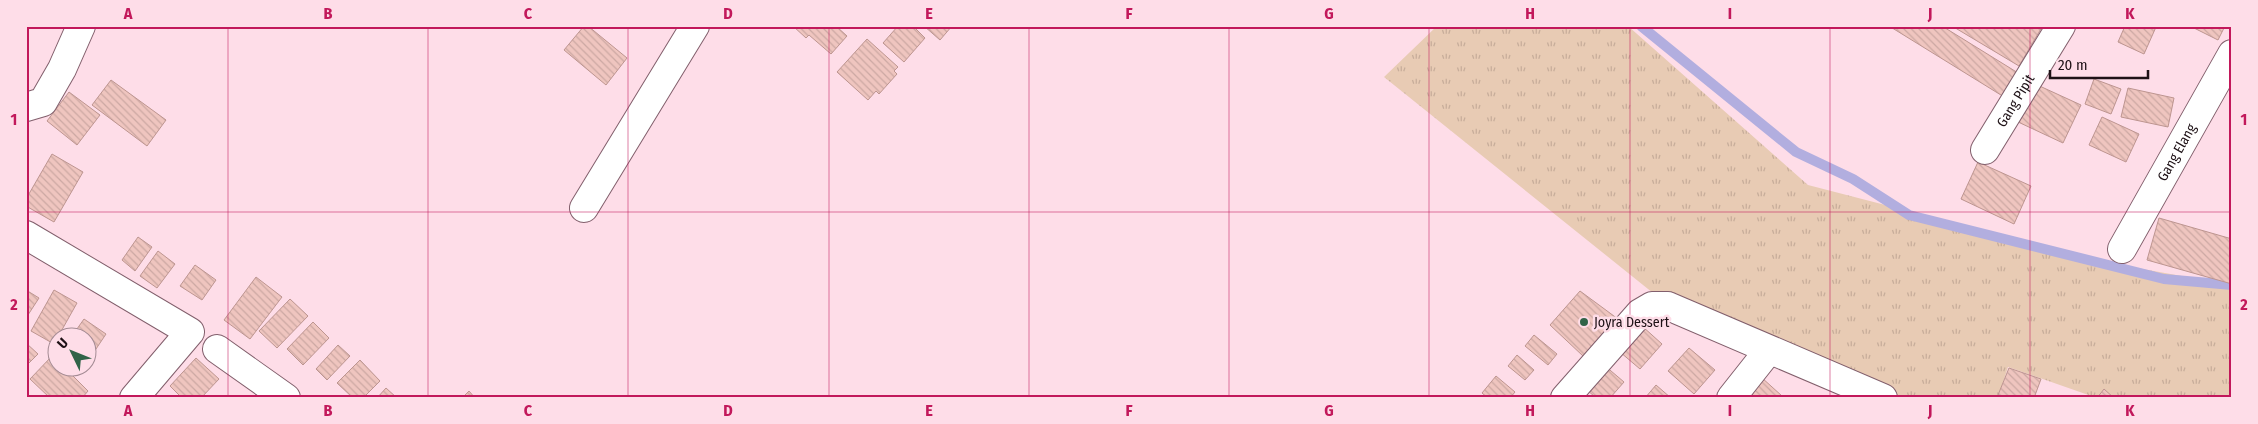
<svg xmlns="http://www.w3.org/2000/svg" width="2258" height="424" font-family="'Fira Sans Condensed',sans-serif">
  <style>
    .grass { fill: url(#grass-tufts) }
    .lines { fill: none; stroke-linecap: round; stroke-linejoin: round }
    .stream { stroke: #b2aedf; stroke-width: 10 }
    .building { fill: url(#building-back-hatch); stroke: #bd9590 }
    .street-casing { stroke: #825f6c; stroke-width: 30 }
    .street { stroke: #fff; stroke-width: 28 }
    .grid { fill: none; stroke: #c2185b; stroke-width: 1; stroke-opacity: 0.55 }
    .poi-dot { fill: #306348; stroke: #fedde8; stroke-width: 2 }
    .labels { text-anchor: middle; stroke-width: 5; stroke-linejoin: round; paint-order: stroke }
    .street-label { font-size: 14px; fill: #1e1116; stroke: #fedde8 }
    .poi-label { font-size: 14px; fill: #1e1116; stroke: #fedde8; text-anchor: start }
    .neatline { fill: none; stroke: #c2185b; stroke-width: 2 }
    .grid-label { font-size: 16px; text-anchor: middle; font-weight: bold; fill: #c2185b }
  </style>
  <defs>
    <pattern id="grass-tufts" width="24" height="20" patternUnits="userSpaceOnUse" patternTransform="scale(1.25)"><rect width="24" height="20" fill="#e8cbb4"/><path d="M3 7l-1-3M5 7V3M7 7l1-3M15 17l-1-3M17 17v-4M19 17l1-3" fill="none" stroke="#c7ad9a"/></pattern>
    <pattern id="building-back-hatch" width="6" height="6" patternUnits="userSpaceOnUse" patternTransform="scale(1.25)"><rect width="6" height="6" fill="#efc5bf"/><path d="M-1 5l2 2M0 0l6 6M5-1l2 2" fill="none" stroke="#cca8a3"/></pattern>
  </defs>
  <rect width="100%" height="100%" fill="#fedde8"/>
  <path class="grass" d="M1437,26H1628L1808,185L2109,263L2232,285V398H2097L2008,367L1998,398H1896L1653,293L1384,77Z"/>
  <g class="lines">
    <path class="stream" d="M1641,26L1796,152L1853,179L1909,215L2164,279L2232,285"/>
  </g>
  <path class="building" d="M584,26H588L627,58L606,85L564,50Z
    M793,26H836L847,36L831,54L809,35L806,38Z
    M898,26H913L925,38L904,62L883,43Z
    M924,26H952L940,40Z
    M1889,26H1942L2023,76L2009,100Z
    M1952,26H2041L2042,27L2019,66Z
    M2125,26L2156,27L2144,54L2118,42Z
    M2190,26H2225L2218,40Z
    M867,39L898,67L894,71L897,74L879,94L876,91L868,100L837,72Z
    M2094,79L2121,89L2111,114L2085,104Z
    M111,80L166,120L147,146L92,105Z
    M2033,83L2081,105L2063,143L2016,121Z
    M2128,88L2174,98L2168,127L2121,117Z
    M69,92L100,115L77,145L47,121Z
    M2102,117L2139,134L2126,162L2089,145Z
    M52,154L83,172L54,222L26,206V199Z
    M1978,162L2031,186L2014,224L1961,199Z
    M2159,218L2232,239V284L2147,260Z
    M138,237L152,247L135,271L122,260Z
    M158,251L175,264L157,288L140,276Z
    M195,265L216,280L202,300L180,286Z
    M256,277L282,297L250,339L224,320Z
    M26,290L39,298L26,318Z
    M54,290L77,303L54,344L31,331Z
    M1580,291L1618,319L1583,356L1550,325Z
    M290,299L308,316L277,348L259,331Z
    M84,319L106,334L88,361V336H72Z
    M313,322L329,338L303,365L287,349Z
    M1642,326L1662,344L1640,369L1620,352Z
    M1534,335L1557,354L1548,365L1525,346Z
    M26,343L38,354L26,366Z
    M338,345L350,356L327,380L316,369Z
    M1689,348L1715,370L1694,394L1668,371Z
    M1517,355L1534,370L1525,380L1508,366Z
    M52,356L58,361V366H63L88,391L82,398H50L30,379Z
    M196,358L219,379L201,398H182L170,386Z
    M360,360L380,381L363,398H353L337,383Z
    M1604,365L1624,382L1610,398H1596L1585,388Z
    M2009,368L2041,379L2034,398H2005L1998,395Z
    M1496,376L1515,392L1510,398H1488L1482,393Z
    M1761,377L1782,396L1780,398H1744Z
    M1656,385L1671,398H1645Z
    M386,388L397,398H377Z
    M2104,389L2114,398H2097Z
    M469,391L475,398H462Z"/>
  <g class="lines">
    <g class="street-casing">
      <g id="street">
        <path d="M26,107L43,102L62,69L81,26"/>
        <path id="s1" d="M1985,150L2061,26"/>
        <path d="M584,208L695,26"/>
        <path d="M26,235L190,332L134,398"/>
        <path id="s2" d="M2122,249L2232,54"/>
        <path d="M217,349L286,398"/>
        <path d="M1565,398L1640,313L1652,306H1668L1883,398"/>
        <path d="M1731,398L1769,350"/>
      </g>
    </g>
    <use href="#street" class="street"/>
  </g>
  <path class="grid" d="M228,26V398M428,26V398M628,26V398M829,26V398M1029,26V398M1229,26V398M1429,26V398M1630,26V398M1830,26V398M2030,26V398M26,212H2232"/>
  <circle class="poi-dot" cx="1584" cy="322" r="5"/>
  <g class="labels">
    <g class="street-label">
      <text dy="5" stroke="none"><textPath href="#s1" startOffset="58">Gang Pipit</textPath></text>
      <text dy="5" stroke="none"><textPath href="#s2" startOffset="111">Gang Elang</textPath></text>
    </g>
    <g class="poi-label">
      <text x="1594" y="327">Joyra Dessert</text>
    </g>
  </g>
  <rect width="2258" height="424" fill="none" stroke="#fedde8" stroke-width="55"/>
  <g transform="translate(72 352) rotate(313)"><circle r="24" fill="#fedde8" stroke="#a48b94"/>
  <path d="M0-4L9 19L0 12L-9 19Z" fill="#306348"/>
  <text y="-8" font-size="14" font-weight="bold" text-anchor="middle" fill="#1e1116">U</text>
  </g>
  <path d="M2050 70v8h98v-8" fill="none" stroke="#1e1116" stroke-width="2.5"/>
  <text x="2058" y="70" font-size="15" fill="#1e1116" stroke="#fedde8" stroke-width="4" paint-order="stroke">20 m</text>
  <rect x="28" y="28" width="2202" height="368" class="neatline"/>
  <g class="grid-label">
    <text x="128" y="19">A</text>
    <text x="328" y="19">B</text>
    <text x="528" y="19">C</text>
    <text x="728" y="19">D</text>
    <text x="929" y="19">E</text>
    <text x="1129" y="19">F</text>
    <text x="1329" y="19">G</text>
    <text x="1530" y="19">H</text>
    <text x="1730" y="19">I</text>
    <text x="1930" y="19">J</text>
    <text x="2130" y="19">K</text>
    <text x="14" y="125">1</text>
    <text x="2244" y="125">1</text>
    <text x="14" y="310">2</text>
    <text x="2244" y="310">2</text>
    <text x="128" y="416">A</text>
    <text x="328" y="416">B</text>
    <text x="528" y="416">C</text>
    <text x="728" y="416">D</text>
    <text x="929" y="416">E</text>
    <text x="1129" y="416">F</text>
    <text x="1329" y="416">G</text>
    <text x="1530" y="416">H</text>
    <text x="1730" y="416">I</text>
    <text x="1930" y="416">J</text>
    <text x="2130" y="416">K</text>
  </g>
</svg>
